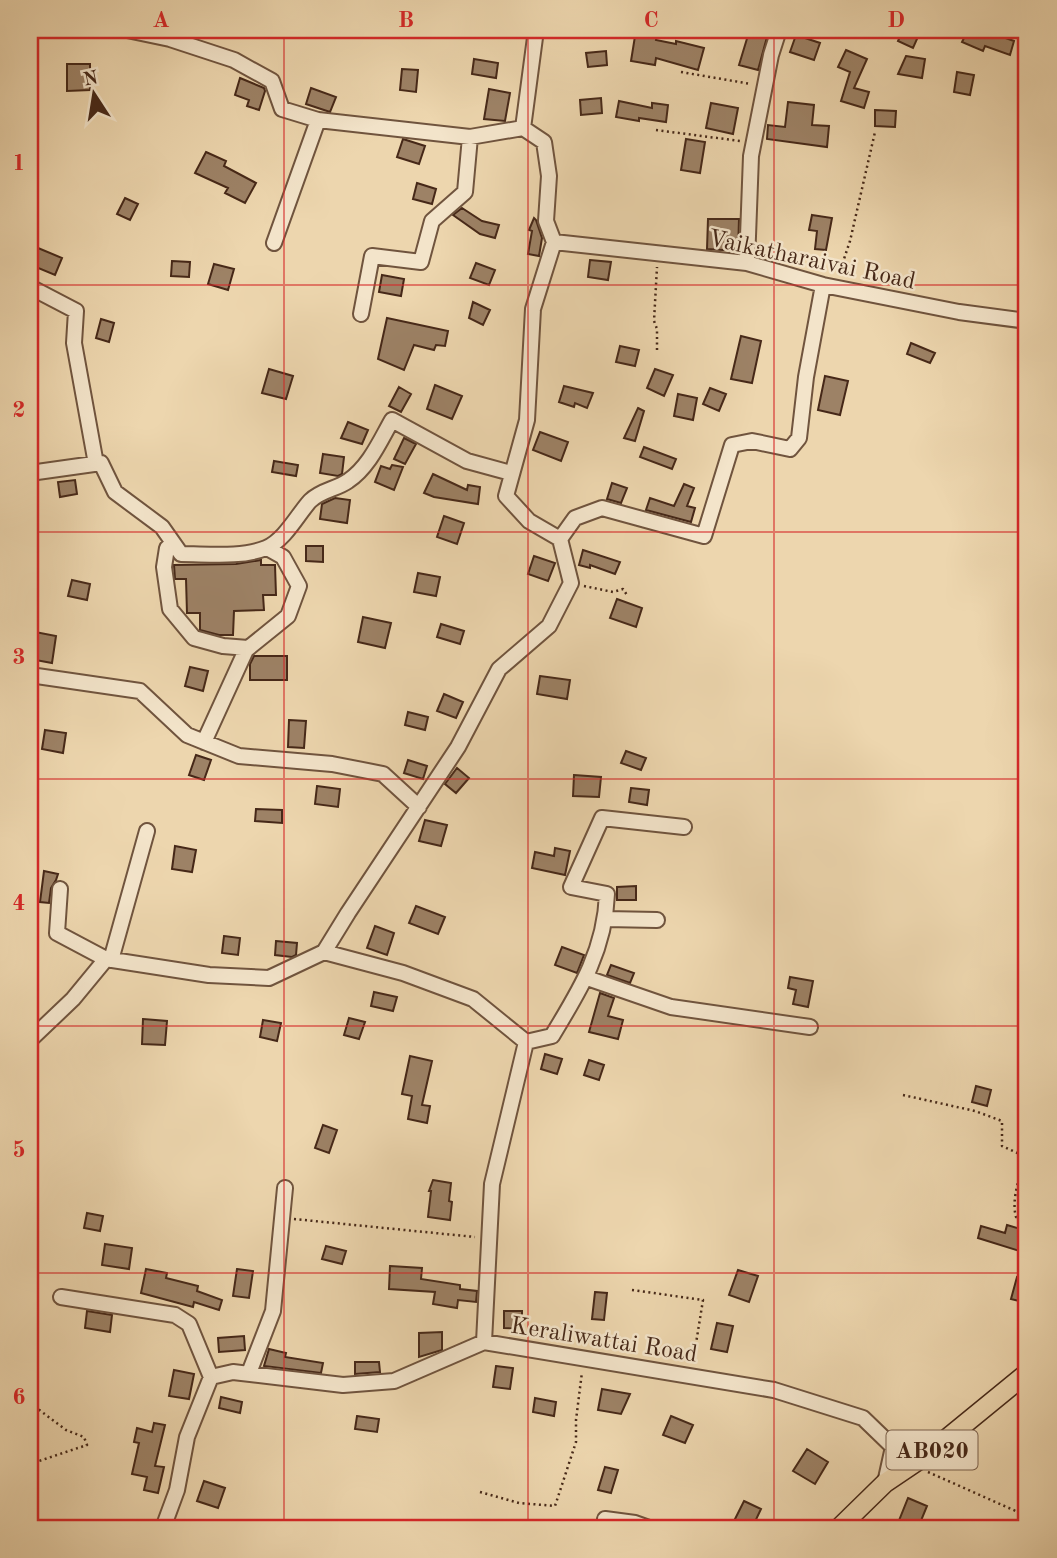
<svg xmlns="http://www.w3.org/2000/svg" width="1057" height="1558" font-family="'Old Standard TT',serif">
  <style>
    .building { fill: #9d8266; stroke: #462818; stroke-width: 2 }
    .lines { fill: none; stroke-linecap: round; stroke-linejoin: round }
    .minor-casing { stroke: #70543e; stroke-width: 18 }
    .major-casing { stroke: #462818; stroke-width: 21 }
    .path { stroke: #462818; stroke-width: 2.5; stroke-dasharray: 2 3.5; stroke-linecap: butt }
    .minor { stroke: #f3e4ca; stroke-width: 14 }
    .major { stroke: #edd6ae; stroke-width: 18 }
    .grid { fill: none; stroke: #d62828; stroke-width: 2; stroke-opacity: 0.55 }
    .labels { text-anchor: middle; stroke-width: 5; stroke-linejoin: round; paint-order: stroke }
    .shield { fill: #f3e4ca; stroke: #7a604d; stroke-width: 2 }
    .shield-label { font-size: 23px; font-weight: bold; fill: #462818 }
    .street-label { font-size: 24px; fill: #462818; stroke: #f3e4ca }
    .neatline { fill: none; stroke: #d62828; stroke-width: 2.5 }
    .grid-label { font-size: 23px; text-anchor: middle; font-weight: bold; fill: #d62828 }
  </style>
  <rect width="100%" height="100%" fill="#edd6ae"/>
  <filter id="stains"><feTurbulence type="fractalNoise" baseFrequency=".00286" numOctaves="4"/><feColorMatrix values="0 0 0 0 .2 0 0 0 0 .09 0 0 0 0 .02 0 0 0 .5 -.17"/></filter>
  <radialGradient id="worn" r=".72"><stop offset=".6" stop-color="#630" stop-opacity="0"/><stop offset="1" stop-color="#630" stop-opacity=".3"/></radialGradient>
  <path class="building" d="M636,30H658L656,40L676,44V41L704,48L698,70L656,58L655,65L631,61Z
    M903,30H921L913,48L898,41Z
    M968,30H992L991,33L1014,41L1010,55L985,46L983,51L962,42Z
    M749,32L767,37L758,70L739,65Z
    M796,35L820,43L814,60L790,52Z
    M846,50L867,59L854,88L869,92L864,108L841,101L850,72L838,67Z
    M606,51L607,65L588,67L586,53Z
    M906,56L925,59L922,78L898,74Z
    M474,59L498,63L496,78L472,74Z
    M67,64H90V90L67,91Z
    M402,69L418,70L416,92L400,90Z
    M957,72L974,75L970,95L954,92Z
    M240,78L264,88L265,91L259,110L247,106L249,100L235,95Z
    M311,88L336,97L330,112L306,104Z
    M489,89L510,93L505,121L484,119Z
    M601,98L602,113L581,115L580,100Z
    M619,101L652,108V103L668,105L666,122L639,118V121L616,117Z
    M788,102L814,105L812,125L829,126L827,147L767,139L768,125L785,127Z
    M711,103L738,108L733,134L706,128Z
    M875,110L896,111L895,127L875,126Z
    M403,139L425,146L419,164L397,157Z
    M686,139L705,142L700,173L681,170Z
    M206,152L226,161L224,166L256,183L245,203L225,193L228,188L195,173Z
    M417,183L436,189L432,204L413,199Z
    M125,198L138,204L130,220L117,214Z
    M462,208L482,221L499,225L495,238L480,234L453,215Z
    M812,215L832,218L826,250L815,249L817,231L809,230Z
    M534,218L536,220L542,238L539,256L528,254L532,231L529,230Z
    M708,219H739L738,251L707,249Z
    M38,248L62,258L55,275L31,265Z
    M590,260L611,262L608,280L588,277Z
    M172,261L190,262L189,277L171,276Z
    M476,263L495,270L489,285L470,278Z
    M214,264L234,269L228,290L208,284Z
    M382,275L404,279L401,296L379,292Z
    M473,302L490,310L483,325L469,318Z
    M387,318L448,331L445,346L436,345L434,350L414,345L404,370L378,359Z
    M101,319L114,323L109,342L96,338Z
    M741,336L761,341L752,383L731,379Z
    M911,343L935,353L930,363L907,354Z
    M620,346L639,350L635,366L616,362Z
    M269,369L293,376L286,399L262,393Z
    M655,369L673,375L664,396L647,388Z
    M825,376L848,381L840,415L818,410Z
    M435,385L462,396L452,419L427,409Z
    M564,386L593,393L587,408L575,403L574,407L559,402Z
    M399,387L411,394L401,412L389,406Z
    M710,388L726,394L719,411L703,404Z
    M678,394L697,398L693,420L674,416Z
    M638,408L644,411L635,441L624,438Z
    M348,422L368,430L362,444L341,438Z
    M540,432L568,442L561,461L533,450Z
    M404,438L416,444L405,464L394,459Z
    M644,447L676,459L672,469L640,457Z
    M323,454L344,457L342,474L338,476L320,473Z
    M274,461L298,465L296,476L272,472Z
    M392,465L403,467L394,490L375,482L381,466L390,469Z
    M433,474L467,490L468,485L480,487L478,504L434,497L424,493Z
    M75,480L77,494L60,497L58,482Z
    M612,483L627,488L621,503L607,499Z
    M684,484L694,488L687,506L695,508L691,522L646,510L650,498L674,506Z
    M335,498L350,500L347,523L320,519L322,504Z
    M444,516L464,523L457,544L437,537Z
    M306,546H323V562L306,561Z
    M583,550L620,562L615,574L590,565V568L579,565Z
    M534,556L555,563L548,581L528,574Z
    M261,560V565H275L276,595H263L264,610L234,611L233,635H219L200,630V613H187L186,579H175L174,565L236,564Z
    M418,573L440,577L436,596L414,592Z
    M72,580L90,584L87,600L68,596Z
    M617,599L642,608L636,627L610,618Z
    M363,617L391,623L385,648L358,642Z
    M441,624L464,631L460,644L437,637Z
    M30,631L56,636L52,663L30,659Z
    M254,656H287V680H250V664Z
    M190,667L208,671L203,691L185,686Z
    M540,676L570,680L567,699L537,694Z
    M444,694L463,702L456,718L437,711Z
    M408,712L428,717L425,730L405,725Z
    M289,720L306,721L304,748L288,747Z
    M45,730L66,733L63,753L42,749Z
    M626,751L646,758L641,770L621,763Z
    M196,755L211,760L204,780L189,775Z
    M408,760L427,766L423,779L404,773Z
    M457,768L469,778L456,793L445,784Z
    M574,775L601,777L599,797L573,796Z
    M317,786L340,789L338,807L315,804Z
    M631,788L649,790L647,805L629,802Z
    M256,809L282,810V823L255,821Z
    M425,820L447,825L441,846L419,841Z
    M175,846L196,850L192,872L172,869Z
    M555,848L570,851L565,875L532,868L535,852L554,856Z
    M44,871L58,874L56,880L51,888L49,903L40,902Z
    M636,886V900H617V887Z
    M416,906L445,917L438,934L409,923Z
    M375,926L394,933L387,955L367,948Z
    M224,936L240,938L238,955L222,953Z
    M276,941L297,943L296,955L292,957L275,955Z
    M562,947L584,955L577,973L555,965Z
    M611,965L634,973L630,983L607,975Z
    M790,977L813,981L808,1007L793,1004L796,990L788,988Z
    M374,992L397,997L393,1011L371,1006Z
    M600,993L614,998L608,1016L623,1020L618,1039L589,1032Z
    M349,1018L365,1022L359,1039L344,1035Z
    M143,1019L167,1021L165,1045L142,1044Z
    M263,1020L281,1023L277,1041L260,1037Z
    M545,1054L562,1059L557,1074L541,1069Z
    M410,1056L432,1061L422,1105L430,1106L427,1123L408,1119L412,1096L402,1094Z
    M589,1060L604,1065L599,1080L584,1075Z
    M976,1086L991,1090L987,1106L972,1102Z
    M323,1125L337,1130L329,1153L315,1148Z
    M433,1180L451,1183L449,1201L452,1202L450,1220L428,1217L431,1191H429Z
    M87,1213L103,1216L100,1231L84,1228Z
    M1007,1225L1027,1231L1026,1253L978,1238L981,1226L1005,1233Z
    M105,1244L132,1248L129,1269L102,1265Z
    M326,1246L346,1251L342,1264L322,1259Z
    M390,1266L422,1268L421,1279L460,1285V1289L477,1291L476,1302L458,1300L457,1308L433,1304L435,1292L389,1289Z
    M146,1269L167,1273L166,1278L198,1286L197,1291L222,1300L219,1310L194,1302L193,1307L141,1293Z
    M237,1269L253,1271L249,1298L233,1296Z
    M738,1270L758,1276L749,1302L729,1295Z
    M1017,1277L1027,1280V1303L1011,1299Z
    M595,1292L607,1293L604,1320L592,1319Z
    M87,1311L112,1315L110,1332L85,1328Z
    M504,1311H522V1329L504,1328Z
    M717,1323L733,1326L727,1352L711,1349Z
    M442,1332V1350L419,1357V1333Z
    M244,1336L245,1350L219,1352L218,1338Z
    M269,1349L286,1353L285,1357L323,1363L321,1373L264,1366Z
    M355,1362H379L380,1372L355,1374Z
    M496,1366L513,1368L510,1389L493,1387Z
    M174,1370L194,1374L189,1399L169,1396Z
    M602,1389L630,1394L621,1414L598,1410Z
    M221,1397L242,1402L240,1413L219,1408Z
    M535,1398L556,1402L554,1416L533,1412Z
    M357,1416L379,1419L377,1432L355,1429Z
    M671,1416L693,1425L685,1443L663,1435Z
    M154,1423L165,1425L155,1466L164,1467L158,1493L144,1490L147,1477L132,1474L139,1443L134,1442L137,1428L152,1432Z
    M807,1449L828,1462L815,1484L793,1471Z
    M605,1467L618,1470L611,1493L598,1490Z
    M204,1481L225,1488L218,1508L197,1501Z
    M908,1498L927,1506L918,1528H896Z
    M744,1501L761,1509L752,1528H744L733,1523Z"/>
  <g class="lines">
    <g class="minor-casing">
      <path id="minor" d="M127,30L170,39L234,60L272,81L282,109L318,120L470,137L523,128L544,142L549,176L546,221L554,242L747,263L823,285L959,312L1027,321
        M523,128L536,30
        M274,243L318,120
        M747,263L751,156L771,55L779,30
        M30,287L76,311L74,343L96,464
        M361,314L372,256L421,262L432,221L465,192L470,137
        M30,473L101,463L115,492L162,527L181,554C208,554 241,558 266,548C285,540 298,514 310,501C321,490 337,489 348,481C369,467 380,441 392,420L467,461L511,473
        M560,539L575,518L602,508L704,536L732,445L752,441L790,449L799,438L806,377L823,285
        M173,544L167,548L164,567L170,609L194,638L223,646L248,648
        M30,675L140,691L187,735L239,756L332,764L383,774L419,807
        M204,742L246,650L288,616L299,586L283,557L267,548
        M60,889L57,933L106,959
        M606,919L657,920
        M324,952L348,913L458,747L499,669L549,626L571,583L560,539L529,521L506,496L527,420L533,309L554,242
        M111,960L147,831
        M587,978L671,1007L810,1027
        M30,1040L73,999L106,959L209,975L269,978L324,952L403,973L473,999L526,1042L492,1184L484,1342L774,1390L863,1418L893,1447L885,1483
        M526,1042L552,1036C580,990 605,950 607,894L571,887L602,818L684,827
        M61,1297L175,1315L189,1324L211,1377
        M249,1373L273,1311L285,1188
        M893,1447L928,1454
        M605,1519L635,1523L649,1528
        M163,1528L177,1490L187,1437L211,1377L233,1372L343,1385L394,1381L484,1342"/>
    </g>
    <g class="major-casing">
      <path id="major" d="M839,1528L885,1483L928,1454L1027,1373"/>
    </g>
    <path class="path" d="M681,72L751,84
      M656,130L740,141
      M839,274L850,241L875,132
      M657,350V329L654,321L657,267
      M584,586L613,592L623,589L627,595
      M903,1095L975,1111L1002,1121V1146L1026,1157C1020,1175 1011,1199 1016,1217L1027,1221
      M294,1219L475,1237
      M632,1290L703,1300L693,1362
      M30,1403L66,1430L84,1437L87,1445L30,1464
      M928,1472L1027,1516
      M480,1492L519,1503L555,1506L576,1442V1420L582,1372"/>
    <use href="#minor" class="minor"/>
    <use href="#major" class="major"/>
  </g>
  <path class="grid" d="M284,30V1528M528,30V1528M774,30V1528M30,285H1027M30,532H1027M30,779H1027M30,1026H1027M30,1273H1027"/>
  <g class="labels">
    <rect class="shield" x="886.5" y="1430.5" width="91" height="39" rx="5"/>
    <g class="shield-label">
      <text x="932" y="1458">AB020</text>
    </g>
    <g class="street-label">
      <text transform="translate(812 259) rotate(12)" y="8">Vaikatharaivai Road</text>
      <text transform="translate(604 1339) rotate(9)" y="8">Keraliwattai Road</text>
    </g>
  </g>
  <rect width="1057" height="1558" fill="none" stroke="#edd6ae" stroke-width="77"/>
  <g transform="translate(94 94) rotate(348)" stroke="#f3e4ca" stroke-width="5" paint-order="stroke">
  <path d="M0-5L12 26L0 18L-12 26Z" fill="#462818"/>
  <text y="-10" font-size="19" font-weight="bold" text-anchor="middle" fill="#462818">N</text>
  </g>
  <rect x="38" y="38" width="980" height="1482" class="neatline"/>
  <g class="grid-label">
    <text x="161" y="27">A</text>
    <text x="406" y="27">B</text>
    <text x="651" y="27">C</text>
    <text x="896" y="27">D</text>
    <text x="19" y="170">1</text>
    <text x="19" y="417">2</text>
    <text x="19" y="664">3</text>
    <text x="19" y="910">4</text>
    <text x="19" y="1157">5</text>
    <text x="19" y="1404">6</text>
  </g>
  <rect width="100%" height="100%" filter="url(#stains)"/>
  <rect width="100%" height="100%" fill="url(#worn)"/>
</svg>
